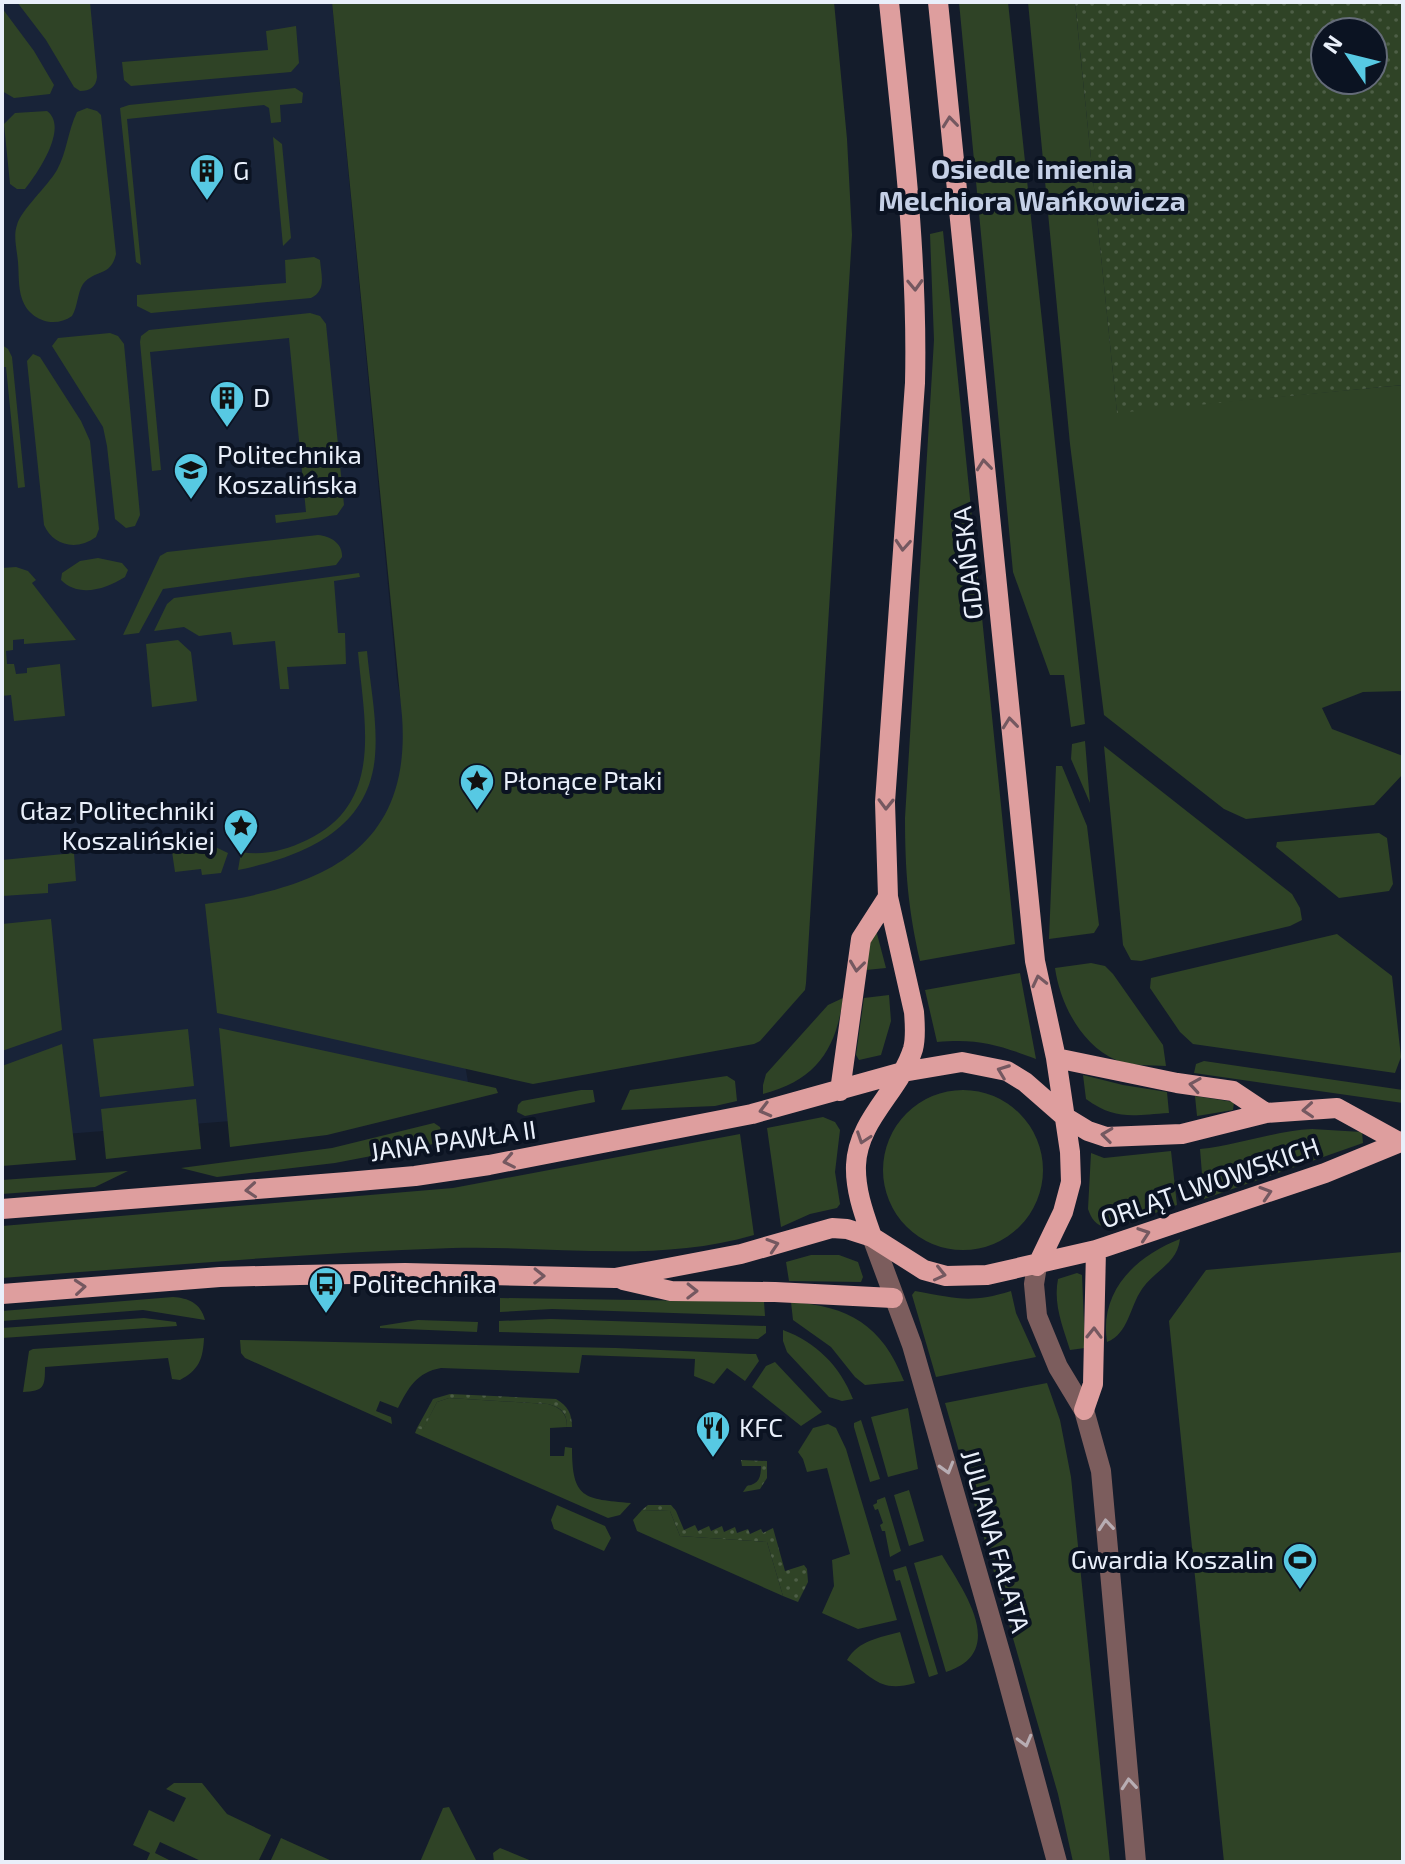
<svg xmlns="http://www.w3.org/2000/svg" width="1405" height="1864" font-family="'Exo 2',sans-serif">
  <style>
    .built { fill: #182338 }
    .grass { fill: #2f4326 }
    .garden { fill: url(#garden-dots); fill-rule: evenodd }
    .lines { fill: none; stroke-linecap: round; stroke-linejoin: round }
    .minor { stroke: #7c5d5d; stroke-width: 20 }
    .major { stroke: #de9e9e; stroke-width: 20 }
    .oneway { stroke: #745860 }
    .oneway2 { stroke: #b8adb3 }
    .labels { text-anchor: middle; stroke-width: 8; stroke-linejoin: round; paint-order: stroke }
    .poi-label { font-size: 26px; fill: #e9effa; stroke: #0b1322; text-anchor: start }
    .street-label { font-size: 26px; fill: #e9effa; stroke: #0b1322 }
    .neighbourhood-label { font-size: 28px; font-weight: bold; fill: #c5d0e6; stroke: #0b1322 }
  </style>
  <defs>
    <pattern id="garden-dots" width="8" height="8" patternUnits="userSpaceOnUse" patternTransform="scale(2)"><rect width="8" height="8" fill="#2f4326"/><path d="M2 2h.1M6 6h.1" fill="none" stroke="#4d5e46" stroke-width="1.8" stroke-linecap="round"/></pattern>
  </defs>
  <rect width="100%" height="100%" fill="#141c2b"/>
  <path class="built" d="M2,2H332L397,679L468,1082L244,1120L2,1139Z"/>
  <path class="grass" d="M17,2H90L97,77C96,87 90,91 80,91L74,87L46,40Z
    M332,2H834L847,139L852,235L806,983L805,990L760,1041L754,1044L533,1084L217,1013L205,904C321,887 412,851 402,716Z
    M959,2H1008L1085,724L1071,727L1064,675H1050L1013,572Z
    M1028,2H1075L1117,412L1403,385V691L1363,692L1322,708L1332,729L1403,756V774L1374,805L1246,819L1224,809L1104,715L1070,444Z
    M2,8L34,51L54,85L50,94L14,98L2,91Z
    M296,26L299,63L291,72L131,86L124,80L122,62L268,50L266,31Z
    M295,88L303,93L302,103L280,105L281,122L271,123L269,108L264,105L127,119L141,265L136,262L120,108L129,105Z
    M87,108L97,111L101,115L116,254C111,277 95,269 83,284C77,294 78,306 72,316C54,329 29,320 22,299C18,287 19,273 18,262C17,250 13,236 17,225C21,210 47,187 57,170C67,152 68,130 77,112Z
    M47,111C69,127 38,173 25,189H17L10,184L4,124L15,113Z
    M273,137L282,144L291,238L283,246Z
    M943,231L1015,944L920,961C908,909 905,870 905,818L934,340L930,234Z
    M314,257L320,260C321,275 327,290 311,298L151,313L137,306V295L286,283L285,260Z
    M310,313L320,316L326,324L344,505L337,515L276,523L275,515L306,512L289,338L150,352L161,470L152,471L140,342L141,336L149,330Z
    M110,333L118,336L124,344L140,515L135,526L126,528L115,519L107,446L103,427L52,346L58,338Z
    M2,345L8,349L12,357L25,487L18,488L6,367H2Z
    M33,354L40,357L81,421L90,441L99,529L96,537C77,551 53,546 44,525L27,361Z
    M318,535C331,536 343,544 342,557L336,565L163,589L139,633L123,635L160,556L167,552Z
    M98,558L122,563L128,570L125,577C106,589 79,598 61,580L62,573L80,561Z
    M16,567L28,571L36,580L32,583L76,640L24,644V639L13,640V650L6,651L7,664H14L16,674L27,673V668L60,664L65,716L14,721L11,695L2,696V568Z
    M359,573L360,577L334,581L338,633H345L346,664L287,667L289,689H280L275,641L233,645L231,632L199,636L184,627L154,631L167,604L174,598Z
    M178,640L191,652L197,701L152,707L146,644Z
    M367,651C370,685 378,722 375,756C369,831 301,857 238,870L241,852C264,856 286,850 307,840C385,803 364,722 358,652Z
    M1085,741L1090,803L1071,759L1072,744Z
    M1104,746L1292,894L1300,908L1302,920L1290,926L1141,961L1131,960L1123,945Z
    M1056,766H1062L1087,826L1099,925L1094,933L1049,939Z
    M1379,833L1387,838L1393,884L1389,891L1339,898L1276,847L1277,842Z
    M196,842L207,843L228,853L221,873L202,875L201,869L175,872L171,845Z
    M74,853L76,881L48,884V893L2,896V860Z
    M51,919L62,1030L2,1051V924Z
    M876,930L886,968L866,970L870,933Z
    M1337,934L1392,976L1401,1057L1395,1073L1193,1044L1180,1032L1150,988L1151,978Z
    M1091,963L1105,966L1113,974L1163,1045L1166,1066C1151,1065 1130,1066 1116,1060C1081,1045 1060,1003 1055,968Z
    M1020,973L1036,1059C999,1045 978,1038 937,1042L925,990Z
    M889,995L891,1021L881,1055L859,1060L856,1055L864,998Z
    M843,998C836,1050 816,1080 763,1094V1085L766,1074L828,1005Z
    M219,1028L496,1088L498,1093L327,1135L230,1147Z
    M188,1029L194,1086L100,1097L93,1039Z
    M62,1044L76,1160L2,1166V1066Z
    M1204,1061L1403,1090V1103L1194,1073L1196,1064Z
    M1083,1075L1123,1085L1167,1092L1169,1113C1134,1115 1116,1121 1086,1099Z
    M727,1076L735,1081L737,1101L715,1106L621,1110L630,1090Z
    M581,1090H593L595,1102L525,1116L517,1112L518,1105L522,1101Z
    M883 1170a80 80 0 1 1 160 0a80 80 0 1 1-160 0Z
    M1195,1096L1234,1102L1233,1110L1197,1116Z
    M196,1099L201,1149L106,1159L101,1109Z
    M823,1117L835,1122L840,1130L835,1172L840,1204L837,1208L810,1214L781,1227L767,1128Z
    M434,1123L440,1127L444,1142L335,1163L217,1177L181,1168L332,1148Z
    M1312,1129L1362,1132L1363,1143L1204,1199L1200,1149C1238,1145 1274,1131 1312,1129Z
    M740,1134L754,1235C654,1264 554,1245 452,1248C301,1253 152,1267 2,1278V1226L453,1188Z
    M1171,1151L1177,1205C1162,1210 1120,1228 1106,1227C1096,1226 1091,1218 1088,1209L1091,1153L1104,1158Z
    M128,1171L95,1187L2,1194V1180Z
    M1180,1239C1177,1264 1155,1270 1142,1289C1129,1308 1129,1333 1107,1342C1099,1291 1136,1256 1180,1239Z
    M1403,1252V1862H1224L1169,1321L1206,1270Z
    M811,1255H839L858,1262L863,1277L861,1282L789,1281L786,1262Z
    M1077,1273L1082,1275L1085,1348L1070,1350C1063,1327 1053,1304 1058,1279Z
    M915,1291C956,1298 969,1304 1011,1291L1016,1313L1036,1357L936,1377L912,1295Z
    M173,1297C188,1298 201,1303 205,1320L143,1310L2,1321V1311Z
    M500,1298L764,1302L765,1316L552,1309L500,1312Z
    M791,1302C849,1306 882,1325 904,1381L865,1385L855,1377L831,1347L793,1320Z
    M144,1318L176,1322L177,1326L2,1338V1328Z
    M551,1319L766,1326V1333L758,1339L499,1332V1321Z
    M418,1320L478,1322L477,1332L380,1328V1326Z
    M783,1330C816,1342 840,1366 853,1399L842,1401L829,1397L787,1352L783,1341Z
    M204,1338C203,1359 199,1370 180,1380L172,1379L168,1358L45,1367C45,1387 44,1391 23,1392L29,1351L33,1349Z
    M240,1340L616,1348L751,1354H756L759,1361L745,1381L727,1368L714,1384L694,1376L695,1359L582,1355L579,1373L441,1368C417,1372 408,1388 398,1408L380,1401L376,1411L391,1417L392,1424L245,1358L241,1353Z
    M775,1362L822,1412L801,1426L752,1387L766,1366Z
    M1047,1383L1060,1420L1071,1477L1110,1862H1073L1058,1794L945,1403Z
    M449,1398L548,1404C561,1408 567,1413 567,1427L550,1428V1456H564L565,1447L572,1448C572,1499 584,1499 631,1503L620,1515L608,1518L415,1433L417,1428L423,1429L437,1402Z
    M908,1408L918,1469L888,1477L871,1417Z
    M861,1420L880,1479L870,1482L854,1427V1423Z
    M828,1424L836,1428L846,1449L897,1620L858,1629L822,1613L834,1586L832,1560L850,1554L827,1468L807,1472L803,1459L798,1452L813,1428Z
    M909,1490L924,1541L909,1546L894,1495Z
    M885,1497L901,1551L890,1557L885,1531H882L880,1525L883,1523L878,1509L875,1510L873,1505L877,1503V1500Z
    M557,1505L605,1526L611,1538L604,1551L554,1529L551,1520Z
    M642,1510L670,1511L680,1536L767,1542L783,1596L637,1531L633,1520Z
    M942,1555C963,1590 1009,1652 946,1672L914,1563Z
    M906,1566L938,1674L929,1677L900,1580L896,1581L893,1570Z
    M900,1632L915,1683C880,1693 874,1678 847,1660C859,1640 879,1638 900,1632Z
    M174,1783H202L227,1814L271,1835L258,1862H203L160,1842L155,1853L173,1862H146L150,1853L133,1845L149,1810L174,1822L186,1798L166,1789Z
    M449,1807L477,1862H420L443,1808Z
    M281,1838L334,1862H270Z
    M500,1848L534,1862H494L493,1853Z"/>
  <path class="garden" d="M1075,2H1403V385L1117,413ZM1325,32H1373V80H1325Z
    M450,1394L556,1399C568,1406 572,1414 572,1427H567C567,1413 562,1408 548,1404L449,1398L437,1402L423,1430L417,1428L433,1399Z
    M741,1460L767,1461V1478L760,1489L743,1492L747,1486C759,1484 761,1477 761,1466H742Z
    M648,1505H671L676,1511L684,1530L695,1525L698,1531L709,1526L711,1531L722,1526L724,1532L735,1527L737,1533L748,1529L750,1534L761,1529L763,1533L773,1528L785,1571L804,1565L807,1569L808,1582L798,1602L783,1596L767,1542L680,1536L670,1511L642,1510Z"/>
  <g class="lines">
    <path class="minor" d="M872,1237L912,1345L1004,1666L1057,1862
      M1037,1266L1034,1284L1037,1316L1058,1367L1084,1410L1101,1471L1136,1862"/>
    <path class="major" d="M889,2C902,129 918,255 915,383L885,802L888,897L914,1012C915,1024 916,1038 913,1049C900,1091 858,1119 856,1165C855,1190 864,1214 872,1237L924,1270L946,1276L987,1275L1096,1250L1325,1173L1403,1141
      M938,2L1035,961L1056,1058L1070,1152L1071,1182L1063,1212L1037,1266
      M1056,1058L1177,1083L1233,1091L1266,1113
      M840,1091L861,939L888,897
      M2,1209L347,1182L415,1176L489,1165L752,1114L903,1072L962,1062L1007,1071L1025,1082L1065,1117L1088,1131L1106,1137L1182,1134L1266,1113L1337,1108L1397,1141
      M623,1280L671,1291L775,1292L893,1298
      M2,1294L220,1277L300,1275L405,1273L615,1278L741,1254L832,1228L847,1229L872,1237
      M1084,1410L1093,1384L1096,1250"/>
  </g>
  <defs><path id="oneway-chevron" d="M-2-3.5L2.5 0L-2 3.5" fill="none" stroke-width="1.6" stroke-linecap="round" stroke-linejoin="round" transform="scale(2)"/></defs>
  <g class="oneway">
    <use href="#oneway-chevron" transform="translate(950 122) rotate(-96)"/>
    <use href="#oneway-chevron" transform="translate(915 285) rotate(88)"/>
    <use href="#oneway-chevron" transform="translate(984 465) rotate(-96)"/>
    <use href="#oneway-chevron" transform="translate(903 545) rotate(94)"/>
    <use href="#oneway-chevron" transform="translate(1010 723) rotate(-96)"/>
    <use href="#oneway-chevron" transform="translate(886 804) rotate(91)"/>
    <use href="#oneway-chevron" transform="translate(857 966) rotate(97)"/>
    <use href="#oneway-chevron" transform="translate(1039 981) rotate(-103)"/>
    <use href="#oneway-chevron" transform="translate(1003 1071) rotate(-159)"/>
    <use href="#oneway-chevron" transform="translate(1195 1085) rotate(-171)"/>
    <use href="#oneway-chevron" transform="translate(765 1110) rotate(165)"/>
    <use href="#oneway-chevron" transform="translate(1308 1110) rotate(176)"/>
    <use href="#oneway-chevron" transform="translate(1107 1135) rotate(-173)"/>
    <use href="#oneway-chevron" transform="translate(863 1138) rotate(109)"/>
    <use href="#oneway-chevron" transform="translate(509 1161) rotate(169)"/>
    <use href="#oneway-chevron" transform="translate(251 1190) rotate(176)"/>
    <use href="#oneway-chevron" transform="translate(1266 1193) rotate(-18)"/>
    <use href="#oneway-chevron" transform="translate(1144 1234) rotate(-19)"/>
    <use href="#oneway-chevron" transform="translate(773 1245) rotate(-18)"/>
    <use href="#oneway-chevron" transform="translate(940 1274) rotate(13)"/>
    <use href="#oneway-chevron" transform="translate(539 1276) rotate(1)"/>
    <use href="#oneway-chevron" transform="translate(80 1287) rotate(-5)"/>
    <use href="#oneway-chevron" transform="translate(692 1291) rotate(1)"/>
    <use href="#oneway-chevron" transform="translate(1094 1333) rotate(-89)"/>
  </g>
  <g class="oneway2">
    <use href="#oneway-chevron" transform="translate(947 1468) rotate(74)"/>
    <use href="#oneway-chevron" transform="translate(1106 1525) rotate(-95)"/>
    <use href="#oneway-chevron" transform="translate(1025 1741) rotate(75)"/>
    <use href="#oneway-chevron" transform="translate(1129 1784) rotate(-95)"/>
  </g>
  <defs>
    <g id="building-pin" transform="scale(1.8)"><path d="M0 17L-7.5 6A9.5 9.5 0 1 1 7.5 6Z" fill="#57c9e3" stroke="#0b1322"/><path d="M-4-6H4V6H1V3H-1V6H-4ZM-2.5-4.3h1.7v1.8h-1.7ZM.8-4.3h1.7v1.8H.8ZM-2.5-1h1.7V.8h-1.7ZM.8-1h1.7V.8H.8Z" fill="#111"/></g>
    <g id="university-pin" transform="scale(1.8)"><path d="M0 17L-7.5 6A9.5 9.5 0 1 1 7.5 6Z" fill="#57c9e3" stroke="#0b1322"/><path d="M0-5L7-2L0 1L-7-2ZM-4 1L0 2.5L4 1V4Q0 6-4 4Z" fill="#111"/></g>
    <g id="sight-pin" transform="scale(1.8)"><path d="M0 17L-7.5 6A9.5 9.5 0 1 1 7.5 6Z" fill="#57c9e3" stroke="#0b1322"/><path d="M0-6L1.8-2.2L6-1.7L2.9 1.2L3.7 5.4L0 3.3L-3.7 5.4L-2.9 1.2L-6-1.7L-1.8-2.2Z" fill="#111"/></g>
    <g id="bus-pin" transform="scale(1.8)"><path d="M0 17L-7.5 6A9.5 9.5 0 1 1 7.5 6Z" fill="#57c9e3" stroke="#0b1322"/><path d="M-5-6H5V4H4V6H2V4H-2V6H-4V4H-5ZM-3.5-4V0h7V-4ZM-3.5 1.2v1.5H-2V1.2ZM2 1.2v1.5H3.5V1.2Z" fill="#111"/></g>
    <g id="restaurant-pin" transform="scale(1.8)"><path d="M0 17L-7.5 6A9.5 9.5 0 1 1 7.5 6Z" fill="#57c9e3" stroke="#0b1322"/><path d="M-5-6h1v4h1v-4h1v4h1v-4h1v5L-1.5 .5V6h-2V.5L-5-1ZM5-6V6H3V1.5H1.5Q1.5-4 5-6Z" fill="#111"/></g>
    <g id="stadium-pin" transform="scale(1.8)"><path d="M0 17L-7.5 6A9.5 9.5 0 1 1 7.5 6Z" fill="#57c9e3" stroke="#0b1322"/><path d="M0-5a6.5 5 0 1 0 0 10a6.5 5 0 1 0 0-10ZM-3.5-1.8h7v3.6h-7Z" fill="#111"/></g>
  </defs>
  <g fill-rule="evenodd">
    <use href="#building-pin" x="207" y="171"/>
    <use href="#building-pin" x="227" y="398"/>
    <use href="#university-pin" x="191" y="470"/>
    <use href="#sight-pin" x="477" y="781"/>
    <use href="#sight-pin" x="241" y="826"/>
    <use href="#bus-pin" x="326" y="1284"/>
    <use href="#restaurant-pin" x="713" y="1428"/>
    <use href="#stadium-pin" x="1300" y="1560"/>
  </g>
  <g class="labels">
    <g class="poi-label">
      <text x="233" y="180">G</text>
      <text x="253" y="407">D</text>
      <text x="217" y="464">Politechnika<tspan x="217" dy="30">Koszalińska</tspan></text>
      <text x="503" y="790">Płonące Ptaki</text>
      <text x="215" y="820" text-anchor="end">Głaz Politechniki<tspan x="215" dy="30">Koszalińskiej</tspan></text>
      <text x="352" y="1293">Politechnika</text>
      <text x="739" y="1437">KFC</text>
      <text x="1274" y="1569" text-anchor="end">Gwardia Koszalin</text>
    </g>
    <g class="street-label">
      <text transform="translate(968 563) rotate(-96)" y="9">GDAŃSKA</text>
      <text transform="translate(453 1141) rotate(-8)" y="9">JANA PAWŁA II</text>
      <text transform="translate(1210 1183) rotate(-19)" y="9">ORLĄT LWOWSKICH</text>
      <text transform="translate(995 1541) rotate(74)" y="9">JULIANA FAŁATA</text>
    </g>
    <g class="neighbourhood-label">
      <text x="1032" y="179">Osiedle imienia<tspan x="1032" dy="32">Melchiora Wańkowicza</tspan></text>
    </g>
  </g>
  <rect width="1405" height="1864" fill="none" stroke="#e9effa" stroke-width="8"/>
  <g transform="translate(1349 56) rotate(305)"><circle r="38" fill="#0b1322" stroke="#646b78" stroke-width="2"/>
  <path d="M0-6L14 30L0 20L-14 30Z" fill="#57c9e3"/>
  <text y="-12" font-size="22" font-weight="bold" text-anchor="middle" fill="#e9effa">N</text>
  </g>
</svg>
